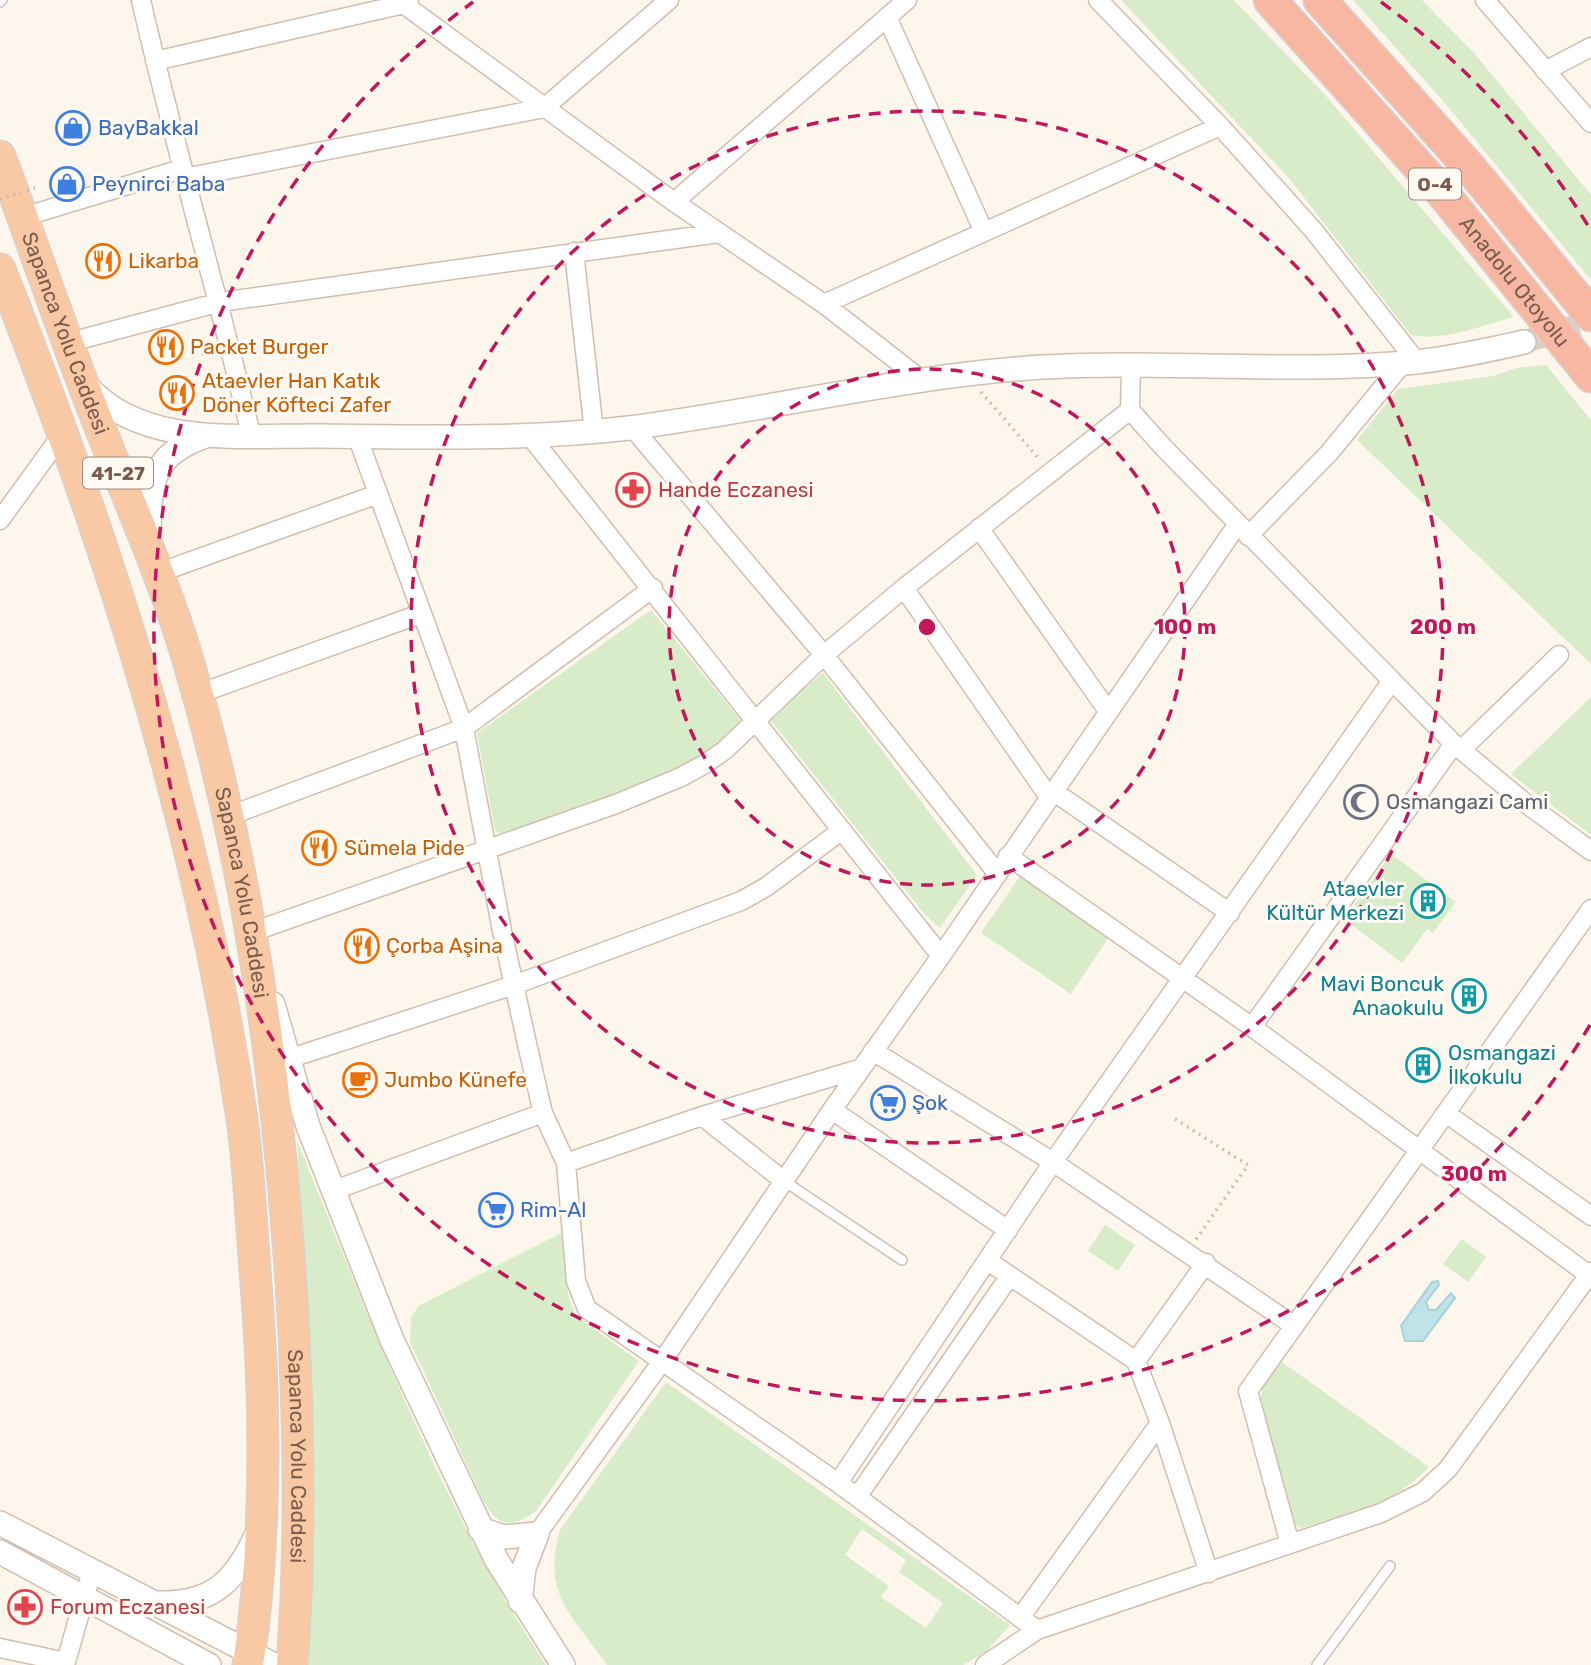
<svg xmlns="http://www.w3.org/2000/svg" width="1591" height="1665" font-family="Rubik,sans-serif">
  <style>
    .green { fill: #d8ecc9; fill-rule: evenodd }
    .water { fill: #bfe3e8; stroke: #a5d3da; stroke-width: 2 }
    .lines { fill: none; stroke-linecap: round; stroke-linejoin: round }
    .tertiary-tunnel { stroke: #dcd0c4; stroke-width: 23; stroke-dasharray: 23 11; stroke-linecap: butt }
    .service-casing { stroke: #d1beb0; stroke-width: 12 }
    .minor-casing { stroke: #d1beb0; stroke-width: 21 }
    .tertiary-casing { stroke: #d1beb0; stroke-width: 26 }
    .trunk-casing { stroke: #dad1cd; stroke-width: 33 }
    .motorway-casing { stroke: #dad1cd; stroke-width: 35 }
    .path { stroke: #d9b8a5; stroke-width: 3.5; stroke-dasharray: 2 5; stroke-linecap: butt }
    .service { stroke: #fff; stroke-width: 9 }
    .minor { stroke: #fff; stroke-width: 18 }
    .tertiary { stroke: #fff; stroke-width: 23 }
    .trunk { stroke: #f9c8a4; stroke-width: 30 }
    .motorway { stroke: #f7b7a3; stroke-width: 32 }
    .path-bridge { stroke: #d9b8a5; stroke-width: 3.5; stroke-dasharray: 2 5; stroke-linecap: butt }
    .ring { fill: none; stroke: #c2185b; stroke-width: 3.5; stroke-dasharray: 12 9 }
    .labels { text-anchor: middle; stroke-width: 6; stroke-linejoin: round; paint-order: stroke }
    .shield { fill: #fffaf3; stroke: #a28b7f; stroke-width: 2 }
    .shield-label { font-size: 19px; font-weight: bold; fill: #7a5c4d }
    .shop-label { font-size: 21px; fill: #366cbe; stroke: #fffaf3; text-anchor: start }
    .food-label { font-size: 21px; fill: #c56008; stroke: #fffaf3; text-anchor: start }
    .street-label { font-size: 21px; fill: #7a5c4d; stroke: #fffaf3 }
    .health-label { font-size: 21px; fill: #be3a42; stroke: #fffaf3; text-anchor: start }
    .worship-label { font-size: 21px; fill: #5b616d; stroke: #fffaf3; text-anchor: start }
    .culture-label { font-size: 21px; fill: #0d838f; stroke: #fffaf3; text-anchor: end }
    .centre { fill: #c2185b; stroke: #fffaf3; stroke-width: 3.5 }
    .ring-label { font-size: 21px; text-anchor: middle; font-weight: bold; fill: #c2185b; stroke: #fffaf3; stroke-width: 6; stroke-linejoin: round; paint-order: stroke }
  </style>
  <rect width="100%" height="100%" fill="#fdf6ec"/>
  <path class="green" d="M1121,0H1234L1326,96L1514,317C1483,325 1443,342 1411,335L1288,177Z
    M1353,0H1422L1474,53L1591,195V280L1444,102Z
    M1546,365L1591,420V664L1357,440L1398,389L1493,376L1516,368Z
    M651,610L741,721C695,778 573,810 504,836L495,830L477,733Z
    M823,673L977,875L940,928L926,916L768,717Z
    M1591,697V835L1511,774Z
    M1391,854L1456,902L1433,933L1427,929L1402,963L1344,919Z
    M1020,876L1109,937L1071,994L981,933Z
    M297,1141C371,1320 438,1503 546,1665H308C320,1490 307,1316 297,1141Z
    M1105,1225L1135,1245L1118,1271L1088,1251Z
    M563,1232L568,1295L576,1316L639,1361L536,1511C512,1528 499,1528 484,1502L410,1342L411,1318L418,1306Z
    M1462,1239L1486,1257L1468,1282L1443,1264Z
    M1282,1362L1429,1467C1395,1504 1348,1513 1302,1528L1296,1525L1259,1403L1264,1384Z
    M666,1382L1010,1625L987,1651L963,1665H607C573,1616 541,1595 560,1530ZM862,1529L906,1560L899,1572L943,1603L926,1628L881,1597L889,1586L845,1555Z"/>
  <path class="water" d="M1438,1281L1439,1285L1426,1302L1429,1310H1436L1451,1293L1455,1298L1423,1341H1405L1401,1326L1432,1282Z"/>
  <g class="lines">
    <path class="tertiary-tunnel" d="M1524,342L1591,321"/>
    <g class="service-casing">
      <path id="service" d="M0,2L2,0
        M784,1181L902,1260
        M1317,1665L1390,1566"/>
    </g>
    <g class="minor-casing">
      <path id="minor" d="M141,0C174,146 217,289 251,435
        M398,0L674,202L824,304L923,381
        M1098,0L1220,126L1314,231L1417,362
        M1485,0L1591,123
        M887,17L984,232
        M155,61L404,4L409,0
        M1545,71L1591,47
        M184,178L544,108L669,0
        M674,202L907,0
        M23,217L181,169
        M574,252L594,432
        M824,304L1220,126
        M67,343L220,302L719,233
        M1131,364L1130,410L1164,448L1454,744L1524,802L1591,851
        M632,427L824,655L997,873
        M357,436L464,728L502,931L530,1057L543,1113L566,1163L576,1281L587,1309L838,1483L1037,1630
        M530,436L941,956
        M0,520L61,436
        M979,528L1108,711
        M1248,536L1329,453L1403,363
        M158,573L378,494
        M904,588L1049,797
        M198,694L420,614
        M1461,750L1559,655
        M1053,791L1230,913
        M229,816L464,728L653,588
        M1008,856L1252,1027L1589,1275
        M252,932L616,804L681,777L705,764L725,750L824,655L904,588L1130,410
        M1252,1027L1454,744
        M873,1051L1053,1162L1293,1325
        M288,1059L514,985L741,901L766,887L842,830
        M832,1110L1008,1230
        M1447,1114L1591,1216
        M702,1116L784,1181
        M566,1163L702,1116L862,1068
        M332,1191L543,1113
        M988,1261L1136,1361L1160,1423L1209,1573
        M1136,1361L1206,1263
        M838,1483L1053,1162L1391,682
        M857,1497L1009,1277
        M537,1534L663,1360L832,1110L941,956L1237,525
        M1290,1544L1248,1391L1591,909
        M1020,1618L1160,1423
        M0,1648L66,1662
        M65,1665L92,1571
        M985,1665L1037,1630L1381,1513L1423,1492L1448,1469L1591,1272"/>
    </g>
    <g class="tertiary-casing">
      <path id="tertiary" d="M86,385C142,449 244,435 321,436C424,437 526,440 629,428C767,410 903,376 1042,367C1167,360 1292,374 1416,362C1453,358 1489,350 1524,342
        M149,540C150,485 148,456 206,436
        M273,1004L308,1126L392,1340L496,1559L563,1665
        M0,1523L274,1665
        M480,1529L504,1537L537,1534
        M0,1552L209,1665
        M520,1601L524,1568L537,1534
        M156,1603C212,1605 235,1582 257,1534"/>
    </g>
    <g class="trunk-casing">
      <g id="trunk">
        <path id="s1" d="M0,156C32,241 61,328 94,412C126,495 163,576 188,660C248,862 277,1073 291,1283C299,1411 302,1537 292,1665"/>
        <path d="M0,269C109,543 199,827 242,1119C249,1169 251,1220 255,1270C266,1401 268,1534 248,1665"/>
      </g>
    </g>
    <g class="motorway-casing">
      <g id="motorway">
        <path id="s2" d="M1270,0L1440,190L1591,376"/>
        <path d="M1320,0L1471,169L1591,315"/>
      </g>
    </g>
    <path class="path" d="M981,392L1040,460
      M1175,1119L1248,1165L1195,1241"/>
    <use href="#service" class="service"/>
    <use href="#minor" class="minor"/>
    <use href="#tertiary" class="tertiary"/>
    <use href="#trunk" class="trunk"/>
    <use href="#motorway" class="motorway"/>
    <path class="path-bridge" d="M0,199L35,188"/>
  </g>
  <g class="ring">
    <circle cx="927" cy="627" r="258"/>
    <circle cx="927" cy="627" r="516"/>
    <path d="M1590 1025A773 773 0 1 1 473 2M1381 2A773 773 0 0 1 1590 229"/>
  </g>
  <defs>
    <g id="shop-ring" transform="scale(1.75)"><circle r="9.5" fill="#fffaf3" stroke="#3f7fe0" stroke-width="1.5"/><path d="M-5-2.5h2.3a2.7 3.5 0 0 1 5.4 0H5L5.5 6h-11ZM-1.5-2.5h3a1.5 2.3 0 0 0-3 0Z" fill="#3f7fe0"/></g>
    <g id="restaurant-ring" transform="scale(1.75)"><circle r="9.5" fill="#fffaf3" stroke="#e8710a" stroke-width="1.5"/><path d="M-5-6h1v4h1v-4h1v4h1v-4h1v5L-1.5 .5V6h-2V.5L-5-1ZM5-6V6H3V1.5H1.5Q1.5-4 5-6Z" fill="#e8710a"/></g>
    <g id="pharmacy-ring" transform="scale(1.75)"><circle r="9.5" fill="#fffaf3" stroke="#e0444e" stroke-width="1.5"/><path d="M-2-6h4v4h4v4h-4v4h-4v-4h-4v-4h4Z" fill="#e0444e"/></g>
    <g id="mosque-ring" transform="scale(1.75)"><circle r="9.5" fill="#fffaf3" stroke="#6b7280" stroke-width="1.5"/><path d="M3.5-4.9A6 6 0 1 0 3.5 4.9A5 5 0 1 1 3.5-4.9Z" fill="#6b7280"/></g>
    <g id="building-ring" transform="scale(1.75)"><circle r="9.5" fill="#fffaf3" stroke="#0f9aa8" stroke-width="1.5"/><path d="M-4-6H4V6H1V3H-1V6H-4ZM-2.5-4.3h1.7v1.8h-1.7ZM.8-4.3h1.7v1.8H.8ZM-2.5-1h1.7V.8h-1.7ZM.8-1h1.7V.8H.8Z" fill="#0f9aa8"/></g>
    <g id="cafe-ring" transform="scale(1.75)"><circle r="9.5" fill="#fffaf3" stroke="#e8710a" stroke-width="1.5"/><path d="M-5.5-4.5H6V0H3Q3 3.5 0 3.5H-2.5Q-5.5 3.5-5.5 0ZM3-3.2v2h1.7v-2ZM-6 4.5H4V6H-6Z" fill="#e8710a"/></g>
    <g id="supermarket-ring" transform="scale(1.75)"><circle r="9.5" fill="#fffaf3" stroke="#3f7fe0" stroke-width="1.5"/><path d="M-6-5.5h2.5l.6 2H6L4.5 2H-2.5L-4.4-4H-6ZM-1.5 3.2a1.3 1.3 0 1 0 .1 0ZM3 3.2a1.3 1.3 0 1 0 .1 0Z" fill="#3f7fe0"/></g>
  </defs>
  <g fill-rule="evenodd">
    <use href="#shop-ring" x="73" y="128"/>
    <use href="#shop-ring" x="67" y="184"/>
    <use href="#restaurant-ring" x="103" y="261"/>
    <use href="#restaurant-ring" x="166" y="347"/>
    <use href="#restaurant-ring" x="177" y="393"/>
    <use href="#pharmacy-ring" x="633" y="490"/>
    <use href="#mosque-ring" x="1361" y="802"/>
    <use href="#restaurant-ring" x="319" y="848"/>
    <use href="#building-ring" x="1428" y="901"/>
    <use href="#restaurant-ring" x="362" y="946"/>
    <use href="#building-ring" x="1469" y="996"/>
    <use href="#building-ring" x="1423" y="1065"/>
    <use href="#cafe-ring" x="360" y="1080"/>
    <use href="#supermarket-ring" x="888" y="1103"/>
    <use href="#supermarket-ring" x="496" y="1210"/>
    <use href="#pharmacy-ring" x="25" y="1607"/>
  </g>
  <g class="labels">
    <g class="shield">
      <rect x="1409" y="168.5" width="52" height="31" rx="5"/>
      <rect x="83" y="457.5" width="70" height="31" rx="5"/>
    </g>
    <g class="shield-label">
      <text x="1435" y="191">O-4</text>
      <text x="118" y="480">41-27</text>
    </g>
    <g class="shop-label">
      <text x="98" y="135">BayBakkal</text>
      <text x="92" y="191">Peynirci Baba</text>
      <text x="912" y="1110">Şok</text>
      <text x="520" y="1217">Rim-Al</text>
    </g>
    <g class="food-label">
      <text x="128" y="268">Likarba</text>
      <text x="190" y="354">Packet Burger</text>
      <text x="202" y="388">Ataevler Han Katık<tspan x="202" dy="24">Döner Köfteci Zafer</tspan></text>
      <text x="344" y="855">Sümela Pide</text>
      <text x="386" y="953">Çorba Aşina</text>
      <text x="384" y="1087">Jumbo Künefe</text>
    </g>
    <g class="street-label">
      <text dy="7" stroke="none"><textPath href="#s2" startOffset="373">Anadolu Otoyolu</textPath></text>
      <text dy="7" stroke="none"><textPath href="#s1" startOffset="189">Sapanca Yolu Caddesi</textPath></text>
      <text dy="7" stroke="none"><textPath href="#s1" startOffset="777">Sapanca Yolu Caddesi</textPath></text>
      <text dy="7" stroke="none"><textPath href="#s1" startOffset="1344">Sapanca Yolu Caddesi</textPath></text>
    </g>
    <g class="health-label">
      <text x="658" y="497">Hande Eczanesi</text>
      <text x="50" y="1614">Forum Eczanesi</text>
    </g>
    <g class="worship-label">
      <text x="1386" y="809">Osmangazi Cami</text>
    </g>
    <g class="culture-label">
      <text x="1404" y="896">Ataevler<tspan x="1404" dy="24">Kültür Merkezi</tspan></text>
      <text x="1444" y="991">Mavi Boncuk<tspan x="1444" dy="24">Anaokulu</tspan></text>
      <text x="1448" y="1060" text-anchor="start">Osmangazi<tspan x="1448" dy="24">İlkokulu</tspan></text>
    </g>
  </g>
  <circle cx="927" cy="627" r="10" class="centre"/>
  <g class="ring-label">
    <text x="1185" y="634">100 m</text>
    <text x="1443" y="634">200 m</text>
    <text x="1474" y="1181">300 m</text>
  </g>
</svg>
